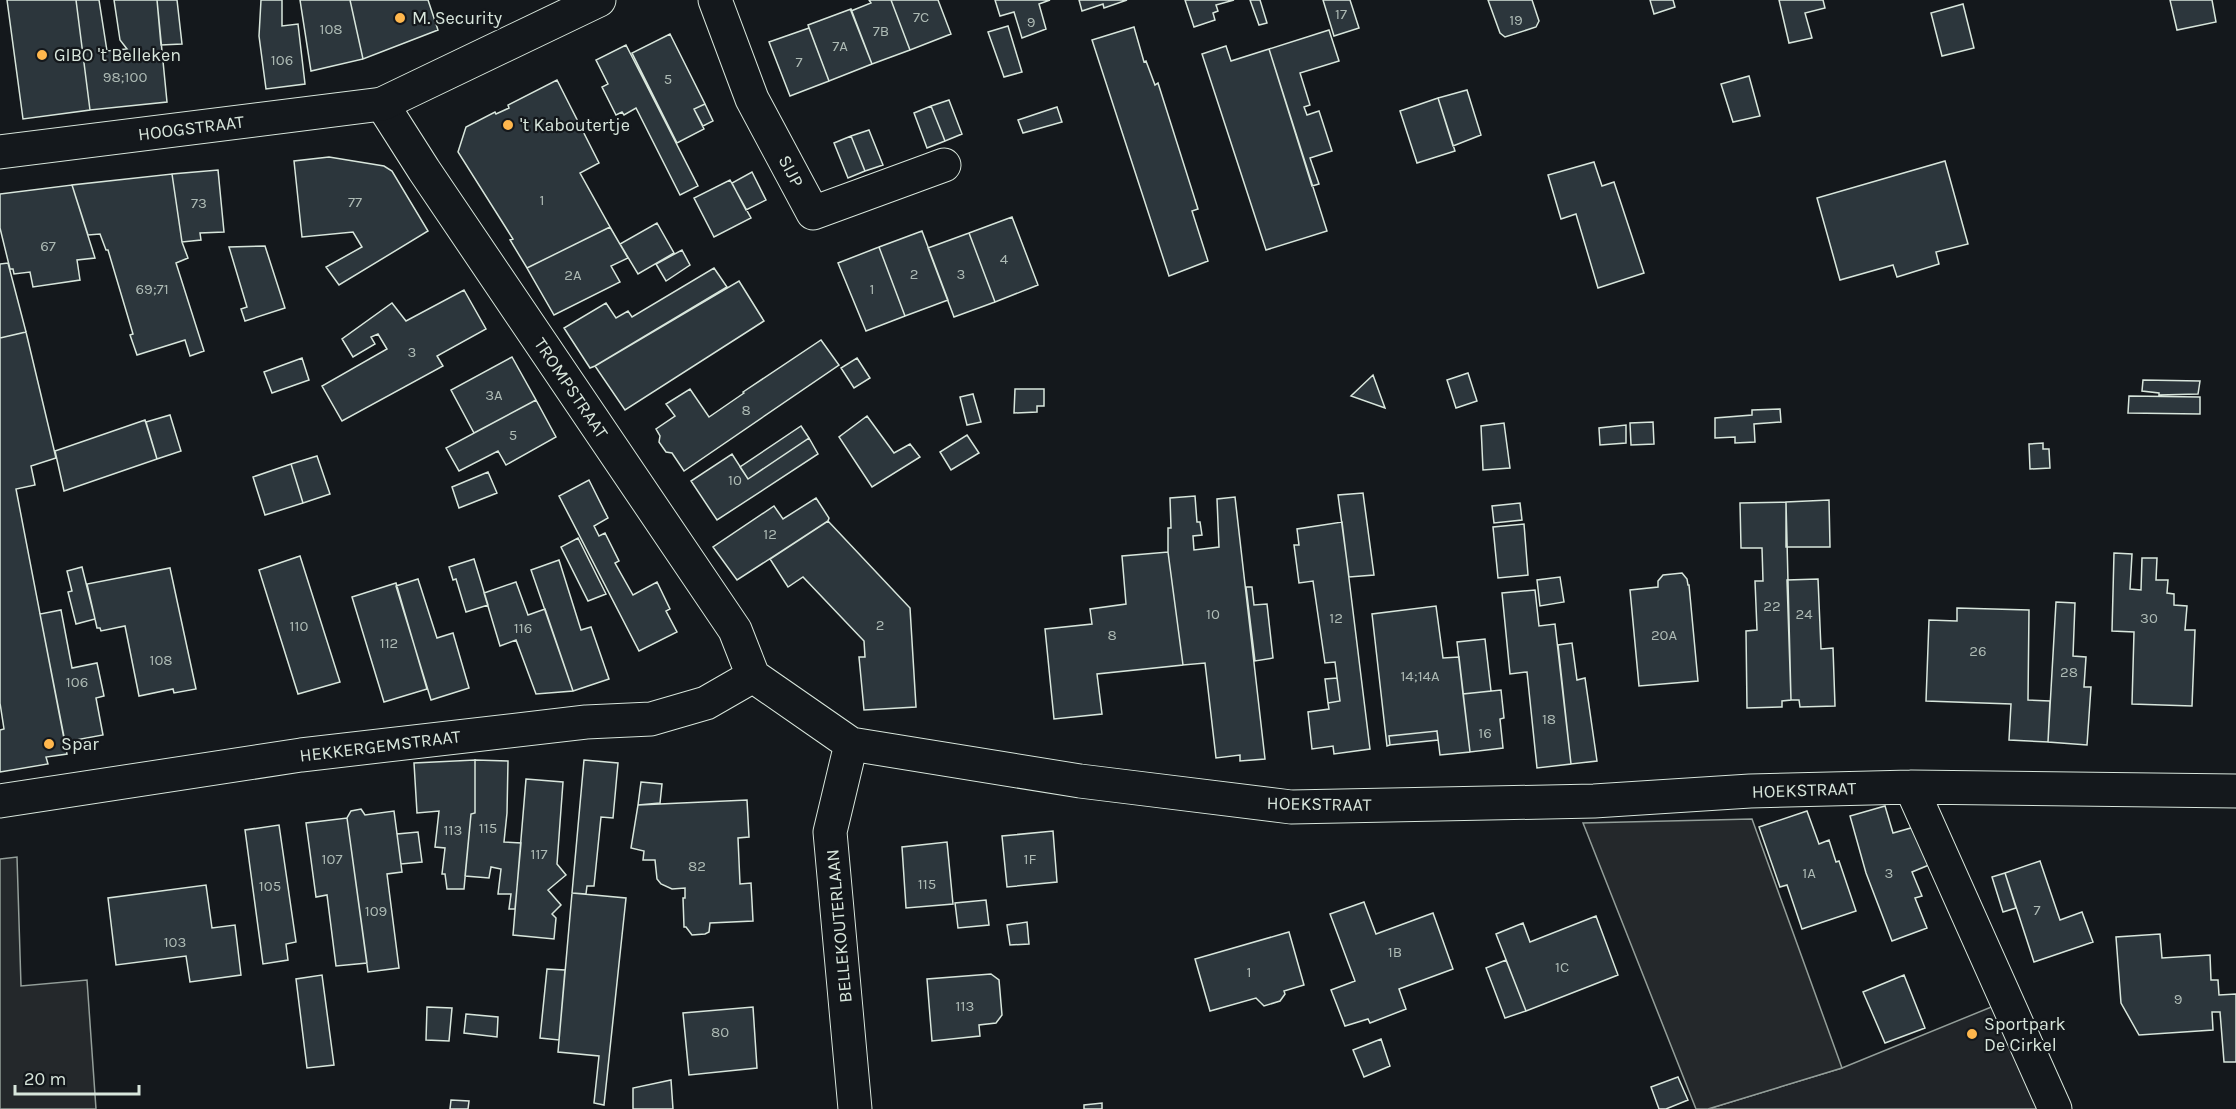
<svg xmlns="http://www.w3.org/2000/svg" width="2236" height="1109" font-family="Karla,sans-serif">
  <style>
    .garden { fill: #202428; stroke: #939e99; stroke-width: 1.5 }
    .parking { fill: #24282b; stroke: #939e99; stroke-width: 1.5 }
    .building { fill: #2c363c; stroke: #d8e6dc; stroke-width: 1.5 }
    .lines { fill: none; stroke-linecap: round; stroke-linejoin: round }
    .minor-casing { stroke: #d8e6dc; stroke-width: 35 }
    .secondary-casing { stroke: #d8e6dc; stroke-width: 35 }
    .minor { stroke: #14181c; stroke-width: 33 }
    .secondary { stroke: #14181c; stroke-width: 33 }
    .poi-dot { fill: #ffb74d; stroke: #14181c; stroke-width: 2 }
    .labels { text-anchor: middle; stroke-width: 4.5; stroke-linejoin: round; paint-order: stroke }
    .number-label { font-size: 15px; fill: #adbab4 }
    .poi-label { font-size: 18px; fill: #d8e6dc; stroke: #14181c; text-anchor: start }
    .street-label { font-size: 18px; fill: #d8e6dc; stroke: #14181c }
  </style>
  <rect width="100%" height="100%" fill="#14181c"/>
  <path class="garden" d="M2006,1001L2053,1109H1708L1842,1068Z"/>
  <path class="parking" d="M1752,819L1842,1068L1708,1109H1696L1583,823Z
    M17,857L21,986L87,980L96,1109H0V859Z"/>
  <path class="building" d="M7,0H76L90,110L23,119Z
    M76,0H99L107,51L127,49L120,40L114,0H157L167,102L90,110Z
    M157,0H177L182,44L161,45Z
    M261,0H282V26L298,24L305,84L266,89L259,36Z
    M300,0H350L363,59L311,71Z
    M350,0H428L438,30L363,59Z
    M869,0H891L910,50L872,64L851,11L871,3Z
    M891,0H938L951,34L910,50Z
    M995,0H1050L1039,4L1046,29L1022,38L1014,12L1000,16Z
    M1079,0H1127L1104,8L1103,4L1082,11Z
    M1185,0H1234L1216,5L1218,11L1213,13L1215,20L1194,27Z
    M1250,0H1260L1267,23L1259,25Z
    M1323,0H1350L1359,28L1334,36Z
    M1488,0H1532L1539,21L1536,27L1505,37L1500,33Z
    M1650,0H1673L1675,7L1654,14Z
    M1779,0H1823L1825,8L1805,13L1812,38L1789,43Z
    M2170,0H2212L2216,22L2177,30Z
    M1963,4L1974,48L1942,56L1931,13Z
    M851,9L872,64L829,81L808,25Z
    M1008,26L1022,72L1004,77L988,32Z
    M1134,27L1144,62L1146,61L1155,85L1158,83L1198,209L1192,211L1208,261L1169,276L1092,40Z
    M809,28L829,81L790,96L769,42Z
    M1329,30L1339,61L1300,73L1310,105L1304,107L1307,115L1319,111L1332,151L1310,158L1319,184L1312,186L1269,49Z
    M670,34L705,104L694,109L704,129L677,143L632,53Z
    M626,45L698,186L680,195L636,108L624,115L622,112L616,115L602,87L608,84L596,60Z
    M1226,46L1231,61L1269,49L1327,231L1266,250L1202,54Z
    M1749,76L1760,116L1733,122L1721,84Z
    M557,80L599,163L580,173L610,227L527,268L510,240L513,239L458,152L466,127L495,112L496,114L509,108L508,105Z
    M1467,90L1481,135L1453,146L1438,98Z
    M1438,98L1455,151L1417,163L1400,111Z
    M949,100L962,134L945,141L931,106Z
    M705,104L713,121L703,126L694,109Z
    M931,106L945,141L927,148L914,113Z
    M1057,107L1062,122L1023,133L1018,120Z
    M869,130L883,165L865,171L851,136Z
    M851,136L865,171L848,178L834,143Z
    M329,157L384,166L392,171L428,231L339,285L326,267L362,247L353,232L302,237L294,161Z
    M1945,161L1968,244L1936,252L1939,264L1897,277L1893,265L1840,280L1817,198Z
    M1594,162L1602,186L1614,182L1644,273L1598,288L1576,214L1561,219L1548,175Z
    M218,170L224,232L200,233L201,240L182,242L172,174Z
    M752,172L766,200L746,210L732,183Z
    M172,174L182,242L188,258L176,263L204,351L190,356L185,340L137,355L130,335L133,334L108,250H106L100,234L88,235L72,185Z
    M730,180L751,218L714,237L694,198Z
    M72,185L95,258L77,260L80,280L33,287L30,272L14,274L13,269H10L0,228V194Z
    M1012,217L1038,285L995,302L969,233Z
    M657,223L674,253L638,274L620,244Z
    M610,227L628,258L611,266L620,282L554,315L527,268Z
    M922,231L948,300L905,316L879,247Z
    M969,233L995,302L954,317L928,248Z
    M265,246L285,308L245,321L241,309L247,307L229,247Z
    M879,247L905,316L866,331L838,263Z
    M682,250L690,265L666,281L656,264Z
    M8,263L26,332L0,338V264Z
    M714,268L727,287L595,366L590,368L564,328L606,303L616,318L628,311L632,317Z
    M739,281L764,321L625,410L595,366Z
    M464,290L486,329L437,356L443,366L342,421L322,386L387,349L378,334L371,337L375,344L353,357L342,339L392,303L406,321Z
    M26,332L56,458L31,466L35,485L16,489L67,754L46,757L48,764L0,772V730L4,729L0,703V338Z
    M821,340L839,365L684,471L672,453L666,452L659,442L660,436L656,429L675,416L666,404L690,389L709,417L744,393L743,392Z
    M512,357L536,400L474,433L451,390Z
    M302,358L309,380L272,393L264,372Z
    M857,358L870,378L854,388L841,368Z
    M1468,373L1477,401L1456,408L1447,380Z
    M1373,375L1385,408L1351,396Z
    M2143,380L2200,381L2198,394L2159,395V393L2142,391Z
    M1015,389H1044V406H1037V412L1014,413Z
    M973,394L981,422L967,425L960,397Z
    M2129,396L2200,397V414L2128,413Z
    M536,400L556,437L506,465L498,451L459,471L446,448Z
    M1780,409L1781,422L1754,424L1755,442L1735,443V437L1715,438V418L1752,415V410Z
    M170,415L181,451L157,459L146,422Z
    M867,416L894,453L910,444L920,457L872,487L839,437Z
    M145,420L157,459L64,491L55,451Z
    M1653,422L1654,444L1631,445L1630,423Z
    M1504,423L1510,468L1483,470L1481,426Z
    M1626,425V443L1600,445L1599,428Z
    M801,426L809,438L748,479L740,467Z
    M967,435L979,453L951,470L940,452Z
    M809,438L818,454L717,520L691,481L732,454L748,479Z
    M2043,443V449H2049L2050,468L2030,469L2029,444Z
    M317,456L330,494L303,503L291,464Z
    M291,464L303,503L265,515L253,477Z
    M488,472L497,493L459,508L452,487Z
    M589,480L608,518L594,526L599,536L605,533L619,561L615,563L633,595L657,582L670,609L666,611L677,632L639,651L559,496Z
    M1363,493L1374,575L1349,577L1338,495Z
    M1195,496L1197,522H1200L1202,535L1193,536L1194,550L1219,547L1217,499L1235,497L1265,759L1240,761V755L1216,758L1205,663L1183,665L1168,552V528H1171L1170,498Z
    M816,498L829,518L828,521L737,580L713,547L774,506L783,519Z
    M1829,500L1830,547H1786V502Z
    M1786,502L1791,700L1782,701V707L1747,708L1746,631L1757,630L1755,581H1763L1762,548H1741L1740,503Z
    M1520,503L1522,520L1494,523L1492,506Z
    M828,521L910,608L916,707L864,710L859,657H865L864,641L803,577L788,587L770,559Z
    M1342,522L1370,749L1334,754L1333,746L1312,749L1308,712L1329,709L1328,703L1340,701L1335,662L1325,663L1313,581L1299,583L1294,545H1299L1297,529Z
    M1524,524L1528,575L1498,578L1493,527Z
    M578,538L606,594L588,601L561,547Z
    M1168,552L1183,665L1097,674L1102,714L1054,719L1045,629L1092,624L1090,609L1126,604L1122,556Z
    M2114,553L2132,554L2130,589L2141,590L2142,558H2157L2156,580H2168L2167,593L2174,594V605L2187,606L2185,630H2195L2192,706L2132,704L2134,632L2112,631Z
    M300,556L340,682L298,694L259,570Z
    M474,559L488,605L466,612L456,579L453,580L449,567Z
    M559,560L581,630L591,627L609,679L573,691L531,570Z
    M82,567L95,619L76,624L68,592L72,591L67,571Z
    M170,568L196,689L174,693L173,689L139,696L125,626L101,631L100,628H97L87,584Z
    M1682,573L1687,579L1688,585H1689L1698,681L1639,686L1630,590L1658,587V581L1663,575Z
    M1560,577L1564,602L1540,606L1537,580Z
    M418,579L437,638L453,633L469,688L431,700L396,586Z
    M1818,579L1821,649L1833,648L1835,706L1800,707L1799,700H1791L1787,580Z
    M516,582L528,615L545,609L573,691L536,694L516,640L500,646L484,593Z
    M396,583L427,689L384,702L352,597Z
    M1246,587H1252L1254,605L1267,604L1273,658L1255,661Z
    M1535,590L1539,626L1555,624L1571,764L1537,768L1527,672L1510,674L1502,593Z
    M2056,602L2075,603L2073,656L2086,657L2084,687H2091L2087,745L2048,742Z
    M1436,606L1443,658L1459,657L1470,752L1440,755L1437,731L1389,736L1390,745L1387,746L1372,614Z
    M1957,608L2029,610L2028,700L2050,701L2048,742L2009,740L2011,704L1926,701L1929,620L1957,621Z
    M61,610L72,668L97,663L104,696L96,698L103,735L65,742L40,614Z
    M1485,639L1491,691L1463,694L1457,642Z
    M1572,643L1577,680L1585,678L1597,761L1571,764L1558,645Z
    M1337,678L1340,701L1328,703L1325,679Z
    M1501,690L1504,718L1500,719L1503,748L1470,752L1463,694Z
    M1437,731L1438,740L1390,745L1389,736Z
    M475,760L508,761L507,813L504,842L521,843L515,909H509L511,894H498L501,869L491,867L489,878L465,876L471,814L475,813Z
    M475,760V813L471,814L464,889H447L445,874H442L445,848L435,847L439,811L417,813L414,763Z
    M584,760L618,763L613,818L601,817L594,886H587L586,894L572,893Z
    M526,779L563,782L557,864L566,875L548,890L561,905L552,914L556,918L554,939L513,935Z
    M641,782L662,784L660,803L638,805Z
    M747,800L749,837L738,838L740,884L751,883L753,921L710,923L709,932L705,934L692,935L686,927H684L683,898H685V888L672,889L661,884L657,879L655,860H643L644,851L631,848L638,805Z
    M1885,806L1893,833L1918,826L1929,865L1912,872L1922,896L1915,898L1927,928L1892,941L1866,873L1850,816Z
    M361,809L365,815L394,811L402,872L387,874L399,968L368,972L347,818L351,811Z
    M1807,811L1819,844L1829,840L1836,862L1839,861L1856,911L1802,929L1787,885L1780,887L1759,827Z
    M347,818L367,963L336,966L327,895L316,897L306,823Z
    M279,825L296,942L286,944L288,960L263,964L245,830Z
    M1053,831L1057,882L1007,887L1002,836Z
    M418,832L422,862L401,864L397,834Z
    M947,842L953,904L906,908L902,847Z
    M2040,861L2060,920L2082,912L2093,942L2034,962L2005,873Z
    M2005,873L2016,908L2003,912L1992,877Z
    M206,885L212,928L235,925L241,975L190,982L186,956L116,965L108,898Z
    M572,893L626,898L604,1105L594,1103L599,1056L558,1052Z
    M986,900L989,925L958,928L955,903Z
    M1364,902L1376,934L1433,913L1453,969L1399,989L1406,1009L1370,1023L1368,1019L1345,1026L1331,990L1355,981L1330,914Z
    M1596,916L1618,975L1526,1011L1496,934L1523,923L1530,942Z
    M1027,922L1029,944L1010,945L1007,925Z
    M1289,932L1304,985L1284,991L1285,994L1280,1001L1264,1006L1256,998L1210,1011L1195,959Z
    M2160,934L2162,958L2210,955L2211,980H2218L2219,995L2236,994V1062H2224L2220,1012H2212L2213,1030L2139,1035L2121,1003L2116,937Z
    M1506,960L1526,1011L1505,1018L1486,968Z
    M547,969L565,970L559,1040L540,1038Z
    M991,974L999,980L1002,1015L996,1023L979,1025L980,1036L932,1041L927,979Z
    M322,975L334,1065L307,1068L296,979Z
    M1904,975L1925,1028L1885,1043L1863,992Z
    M427,1007L452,1008L449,1041L426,1040Z
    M753,1007L757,1068L689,1075L683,1013Z
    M466,1014L498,1017L497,1037L464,1033Z
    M1381,1039L1390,1066L1364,1077L1353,1050Z
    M1678,1077L1688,1100L1666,1109H1659L1651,1087Z
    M671,1080L673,1109H633V1088Z
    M451,1100L469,1101L468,1109H450Z
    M1102,1103V1109H1084V1105Z"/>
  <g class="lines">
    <g class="minor-casing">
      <path id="minor" d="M715,0L752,99L813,213L944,165
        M382,104L424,170L735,630L753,676
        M753,676L851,744L1080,781L1291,807L1594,801L1750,791L1911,787L2236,791
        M851,744L830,832L855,1109
        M1911,787L2055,1109
        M0,801L301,755L586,722L651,719L706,703L753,676"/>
    </g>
    <g class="secondary-casing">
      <path id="secondary" d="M0,152L382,104L599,0"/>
    </g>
    <use href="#minor" class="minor"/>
    <use href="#secondary" class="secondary"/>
  </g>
  <g class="poi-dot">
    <circle cx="400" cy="18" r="6"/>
    <circle cx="42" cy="55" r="6"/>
    <circle cx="508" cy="125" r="6"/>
    <circle cx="49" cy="744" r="6"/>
    <circle cx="1972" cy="1034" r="6"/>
  </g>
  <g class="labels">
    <g class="number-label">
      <text x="1341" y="19">17</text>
      <text x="921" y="22">7C</text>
      <text x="1516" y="25">19</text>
      <text x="1031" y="27">9</text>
      <text x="331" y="34">108</text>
      <text x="881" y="36">7B</text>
      <text x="840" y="51">7A</text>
      <text x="282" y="65">106</text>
      <text x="799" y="67">7</text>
      <text x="125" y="82">98;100</text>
      <text x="668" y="84">5</text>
      <text x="542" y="205">1</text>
      <text x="355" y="207">77</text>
      <text x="199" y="208">73</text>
      <text x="48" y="251">67</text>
      <text x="1004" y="264">4</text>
      <text x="914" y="279">2</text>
      <text x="961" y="279">3</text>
      <text x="573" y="280">2A</text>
      <text x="152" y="294">69;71</text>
      <text x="872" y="294">1</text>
      <text x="412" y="357">3</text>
      <text x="494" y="400">3A</text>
      <text x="746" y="415">8</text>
      <text x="513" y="440">5</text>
      <text x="735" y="485">10</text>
      <text x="770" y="539">12</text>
      <text x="1772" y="611">22</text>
      <text x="1213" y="619">10</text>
      <text x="1804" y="619">24</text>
      <text x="1336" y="623">12</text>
      <text x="2149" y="623">30</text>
      <text x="880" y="630">2</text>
      <text x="299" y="631">110</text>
      <text x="523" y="633">116</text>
      <text x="1112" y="640">8</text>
      <text x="1664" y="640">20A</text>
      <text x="389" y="648">112</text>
      <text x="1978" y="656">26</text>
      <text x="161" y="665">108</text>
      <text x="2069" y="677">28</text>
      <text x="1420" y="681">14;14A</text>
      <text x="77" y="687">106</text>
      <text x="1549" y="724">18</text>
      <text x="1485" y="738">16</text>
      <text x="488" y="833">115</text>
      <text x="453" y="835">113</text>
      <text x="539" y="859">117</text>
      <text x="332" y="864">107</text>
      <text x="1030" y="864">1F</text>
      <text x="697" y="871">82</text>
      <text x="1809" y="878">1A</text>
      <text x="1889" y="878">3</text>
      <text x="927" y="889">115</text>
      <text x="270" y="891">105</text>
      <text x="2037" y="915">7</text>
      <text x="376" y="916">109</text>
      <text x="175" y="947">103</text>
      <text x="1395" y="957">1B</text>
      <text x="1562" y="972">1C</text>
      <text x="1249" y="977">1</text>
      <text x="2178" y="1004">9</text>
      <text x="965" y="1011">113</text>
      <text x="720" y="1037">80</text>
    </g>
    <g class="poi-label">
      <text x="412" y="24">M. Security</text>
      <text x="54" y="61">GIBO 't Belleken</text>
      <text x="520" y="131">'t Kaboutertje</text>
      <text x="61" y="750">Spar</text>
      <text x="1984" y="1030">Sportpark<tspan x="1984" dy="21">De Cirkel</tspan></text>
    </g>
    <g class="street-label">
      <text transform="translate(191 128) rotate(-7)" y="6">HOOGSTRAAT</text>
      <text transform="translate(791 171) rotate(62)" y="6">SIJP</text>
      <text transform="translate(571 388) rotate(56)" y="6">TROMPSTRAAT</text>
      <text transform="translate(380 746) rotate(-7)" y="6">HEKKERGEMSTRAAT</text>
      <text transform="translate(1804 790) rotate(-2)" y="6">HOEKSTRAAT</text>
      <text transform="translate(1319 804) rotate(1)" y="6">HOEKSTRAAT</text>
      <text transform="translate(839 926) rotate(-95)" y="6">BELLEKOUTERLAAN</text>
    </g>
  </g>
  <path d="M15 1085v9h124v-9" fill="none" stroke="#d8e6dc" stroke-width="3"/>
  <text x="24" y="1085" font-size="18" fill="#d8e6dc" stroke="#14181c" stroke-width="4.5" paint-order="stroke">20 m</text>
</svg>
